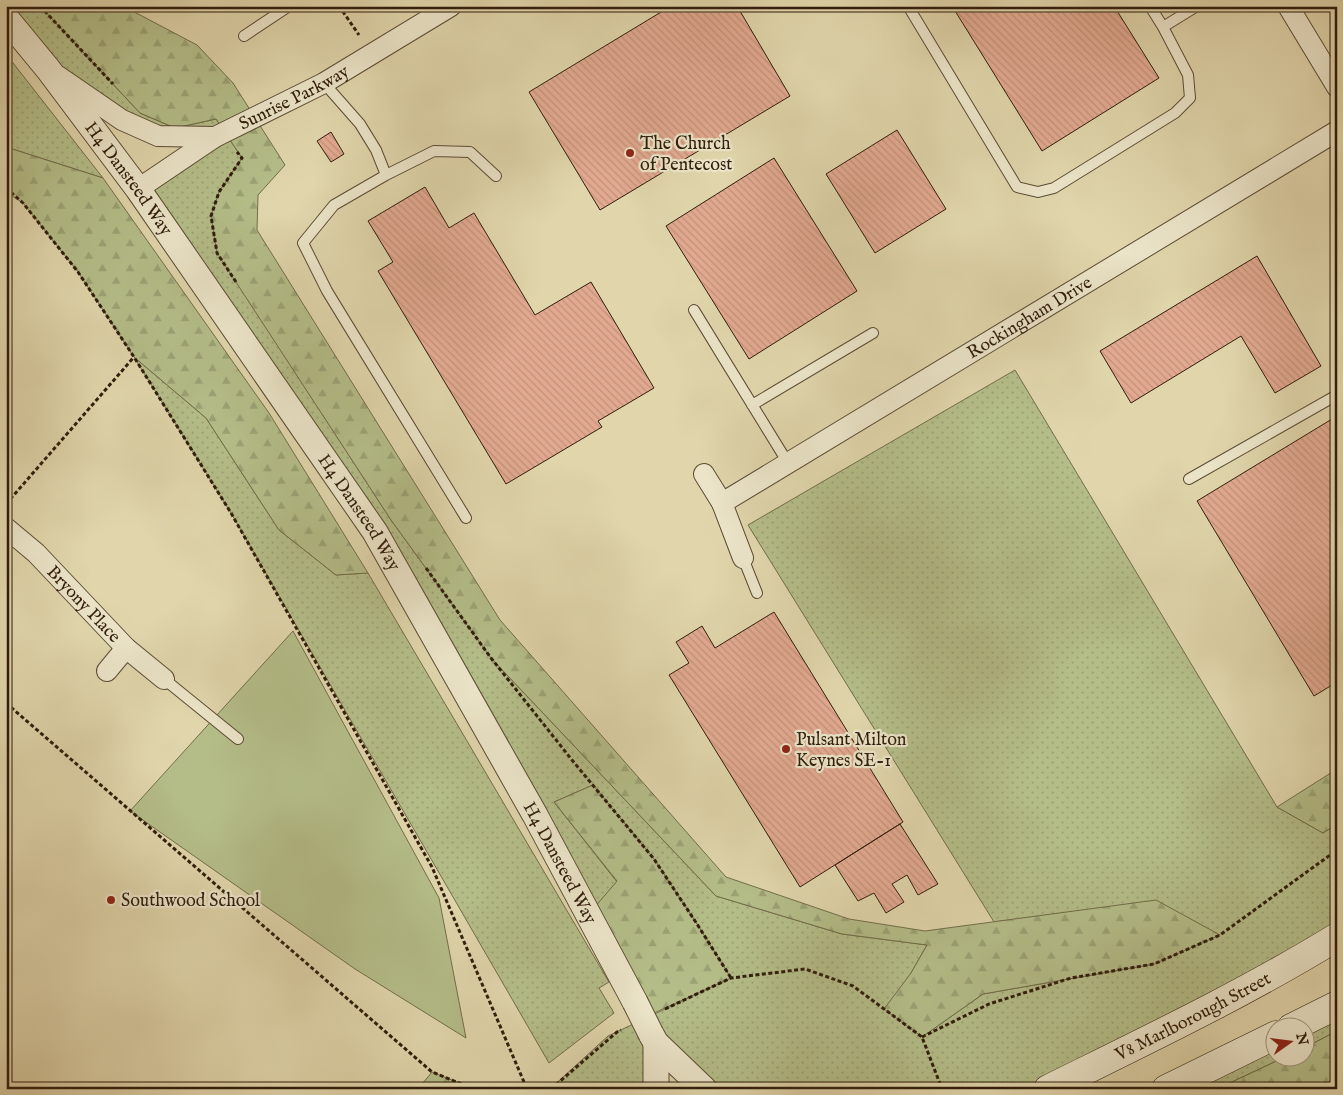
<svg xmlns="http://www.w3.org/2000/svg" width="1343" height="1095" font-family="'IM FELL English',serif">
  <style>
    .grass { fill: url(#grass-dots); stroke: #726d4a }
    .forest { fill: url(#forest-firs); stroke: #726d4a }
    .garden { fill: #b4bd88; stroke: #726d4a }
    .building { fill: url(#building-back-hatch); stroke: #301d0c }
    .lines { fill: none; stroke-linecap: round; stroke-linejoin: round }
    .service-casing { stroke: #5c4b34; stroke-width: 12 }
    .minor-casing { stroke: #5c4b34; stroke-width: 22 }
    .tertiary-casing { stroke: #5c4b34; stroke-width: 27 }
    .secondary-casing { stroke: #301d0c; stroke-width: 29 }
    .path { stroke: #301d0c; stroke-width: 3; stroke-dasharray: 4 2.5; stroke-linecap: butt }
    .service { stroke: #ebe4c8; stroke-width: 10 }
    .minor { stroke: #ebe4c8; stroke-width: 20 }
    .tertiary { stroke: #ebe4c8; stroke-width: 25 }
    .secondary { stroke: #ebe4c8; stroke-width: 28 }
    .tertiary-bridge-casing { stroke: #5c4b34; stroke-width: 27; stroke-linecap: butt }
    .tertiary-bridge { stroke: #ebe4c8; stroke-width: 25 }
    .poi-dot { fill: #8f2418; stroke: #ebe4c8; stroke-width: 2 }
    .labels { text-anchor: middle; stroke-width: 4.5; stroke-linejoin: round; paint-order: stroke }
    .street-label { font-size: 18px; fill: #301d0c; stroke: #ebe4c8 }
    .poi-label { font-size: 18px; fill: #301d0c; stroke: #ebe4c8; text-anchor: start }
  </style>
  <defs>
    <pattern id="grass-dots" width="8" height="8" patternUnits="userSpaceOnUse" patternTransform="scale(1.25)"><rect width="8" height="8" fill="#b4bd88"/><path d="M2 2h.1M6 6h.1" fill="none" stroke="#9ba274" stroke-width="1.8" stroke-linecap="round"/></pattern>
    <pattern id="forest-firs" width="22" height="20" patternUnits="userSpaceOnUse" patternTransform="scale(1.25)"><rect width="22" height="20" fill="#b4bd88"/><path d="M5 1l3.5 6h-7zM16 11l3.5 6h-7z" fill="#9ba274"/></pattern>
    <pattern id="building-back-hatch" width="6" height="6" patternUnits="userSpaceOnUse" patternTransform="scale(1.25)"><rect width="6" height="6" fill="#e2a990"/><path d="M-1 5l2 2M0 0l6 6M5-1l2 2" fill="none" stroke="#c2917b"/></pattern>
  </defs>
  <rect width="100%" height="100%" fill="#e0d5ab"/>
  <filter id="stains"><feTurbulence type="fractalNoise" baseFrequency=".004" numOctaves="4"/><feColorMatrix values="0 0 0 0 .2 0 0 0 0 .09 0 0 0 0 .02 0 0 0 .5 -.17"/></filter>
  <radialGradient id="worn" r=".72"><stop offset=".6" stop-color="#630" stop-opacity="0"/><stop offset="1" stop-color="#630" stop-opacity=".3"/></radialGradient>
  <path class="grass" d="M6,6H40L140,113L175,128L216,119L242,158L219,192L217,252L391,520L491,658L716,896L842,934L927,945L911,973L922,1037L983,994L1154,964L1156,901L994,922L748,525L1015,370L1277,807L1323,833L1337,824V937L1048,1089H704L656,1044V1089H550L608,1036L731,978L697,924L654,859L593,785L554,802L617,882L588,915L375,532L138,189L214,138L158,136L48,69Z
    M6,54L103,178L6,147Z
    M134,357L206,418L279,530L336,575L368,573L609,982L599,988L614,1013L549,1063L231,513Z
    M1337,1005V1031L1306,1047V1028Z
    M1275,1035L1276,1058H1283L1217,1089H1166Z"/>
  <path class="forest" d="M40,6H123L197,45L233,83L285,165L258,195L257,230L500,620L726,877L849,919L925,931L1156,900L1220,935L1154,964L983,994L922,1037L884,1009L911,973L927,945L842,934L716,896L491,658L391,520L217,253L211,216L219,192L242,158L216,119L175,128L140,113Z
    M6,147L103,178L269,413L368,573L336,575L279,530L206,418L134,357L78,272L23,203L6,192Z
    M1337,769V824L1323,833L1277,807Z
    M593,785L654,859L697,924L731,978L643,1018L588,915L617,881L554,802Z
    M1337,1031V1089H1217L1283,1058H1306V1047Z
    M432,1072L474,1089H418Z"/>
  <path class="garden" d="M293,631L439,898L466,1038L355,969L130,811Z"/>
  <path class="building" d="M671,6H737L790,96L600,210L529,92Z
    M952,6H1114L1159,78L1042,151Z
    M897,130L946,209L875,253L826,174Z
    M331,132L344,154L331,162L317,141Z
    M774,158L857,291L749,359L666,226Z
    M425,187L449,228L474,213L535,315L591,282L654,388L598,421L602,427L506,484L378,271L393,262L368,221Z
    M1257,256L1321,366L1275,393L1241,336L1131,403L1100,351Z
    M1337,416V682L1314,696L1197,501Z
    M774,612L903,822L800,887L669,675L689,663L676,642L702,626L715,648Z
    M900,824L938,884L918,895L907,875L892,884L904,902L886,913L874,893L858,901L835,865Z"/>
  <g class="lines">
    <g class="service-casing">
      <path id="service" d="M908,6L1017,187L1038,192L1054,188L1175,113L1190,98L1188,75L1163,27L1150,6
        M1163,27L1197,6
        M244,36L289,6
        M324,83L360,124L376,150L386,175L434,151L470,152L496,176
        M386,175L334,205L303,243L327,291L466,518
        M694,310L788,463
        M752,405L873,333
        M1189,479L1337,395
        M743,558L757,593
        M164,679L238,739"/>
    </g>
    <g class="minor-casing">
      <g id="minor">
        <path d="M1288,6L1337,87"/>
        <path d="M58,76L122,120L158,136L215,137"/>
        <path id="s1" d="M138,189L215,137L324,83L451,6"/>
        <path d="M704,474L722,503L743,558"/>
        <path id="s2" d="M722,503L1337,131"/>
        <path id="s3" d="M6,528L36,553L126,648L164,679"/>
        <path d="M107,671L126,648"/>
      </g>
    </g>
    <g class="tertiary-casing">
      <g id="tertiary">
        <path id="s4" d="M6,18L48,69L138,189L375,532L535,815L635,1002"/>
        <path d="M651,1034L656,1043L704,1089"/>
        <path d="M656,1043V1089"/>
      </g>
    </g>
    <g class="secondary-casing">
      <g id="secondary">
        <path d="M1291,1028L1337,1005"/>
        <path id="s5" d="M1048,1089C1145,1041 1244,994 1337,937"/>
        <path d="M1166,1089L1276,1035"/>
      </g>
    </g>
    <path class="path" d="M40,6L113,84
      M339,6L359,35
      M6,188L23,203L78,272L134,357L231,513L432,867L527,1089
      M236,282L217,253L211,216L219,192L242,158L237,152
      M6,504L134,357
      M426,568L491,658L572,760L654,859L697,924L731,978
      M6,703L432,1072L474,1089
      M665,1009L731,978L805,969L853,986L922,1037L942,1089
      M922,1037L989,1004L1071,978L1154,964L1220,935L1337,850
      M551,1089L617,1032L621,1030"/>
    <use href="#service" class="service"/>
    <use href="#minor" class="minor"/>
    <use href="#tertiary" class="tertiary"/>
    <use href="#secondary" class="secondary"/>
    <g class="tertiary-bridge-casing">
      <path id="tertiary-bridge" d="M635,1002L651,1034"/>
    </g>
    <use href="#tertiary-bridge" class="tertiary-bridge"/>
  </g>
  <g class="poi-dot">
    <circle cx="630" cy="153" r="5"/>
    <circle cx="786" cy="749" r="5"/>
    <circle cx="111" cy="900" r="5"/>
  </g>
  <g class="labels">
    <g class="street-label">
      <text dy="6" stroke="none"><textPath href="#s1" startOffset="181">Sunrise Parkway</textPath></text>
      <text dy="6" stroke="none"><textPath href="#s4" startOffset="202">H4 Dansteed Way</textPath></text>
      <text dy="6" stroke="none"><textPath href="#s2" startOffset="359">Rockingham Drive</textPath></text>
      <text dy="6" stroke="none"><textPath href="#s4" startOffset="608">H4 Dansteed Way</textPath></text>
      <text dy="6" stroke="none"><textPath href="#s3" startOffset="109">Bryony Place</textPath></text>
      <text dy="6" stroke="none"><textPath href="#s4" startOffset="1012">H4 Dansteed Way</textPath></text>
      <text dy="6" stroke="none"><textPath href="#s5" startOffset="162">V8 Marlborough Street</textPath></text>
    </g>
    <g class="poi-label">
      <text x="640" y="149">The Church<tspan x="640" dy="21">of Pentecost</tspan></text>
      <text x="796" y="745">Pulsant Milton<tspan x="796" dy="21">Keynes SE-1</tspan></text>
      <text x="121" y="906">Southwood School</text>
    </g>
  </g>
  <rect width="1343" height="1095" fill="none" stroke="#e0d5ab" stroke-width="25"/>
  <rect x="8" y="8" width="1328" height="1080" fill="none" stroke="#301d0c" stroke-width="2.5"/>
  <rect x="12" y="12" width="1318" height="1070" fill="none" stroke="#301d0c"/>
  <g transform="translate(1290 1042) rotate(76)"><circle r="24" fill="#ebe4c8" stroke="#a0947d"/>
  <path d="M0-4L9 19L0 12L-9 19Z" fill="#8f2418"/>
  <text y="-8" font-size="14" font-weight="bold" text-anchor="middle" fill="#301d0c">N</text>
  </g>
  <rect width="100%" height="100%" filter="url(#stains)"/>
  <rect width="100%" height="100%" fill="url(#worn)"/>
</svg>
